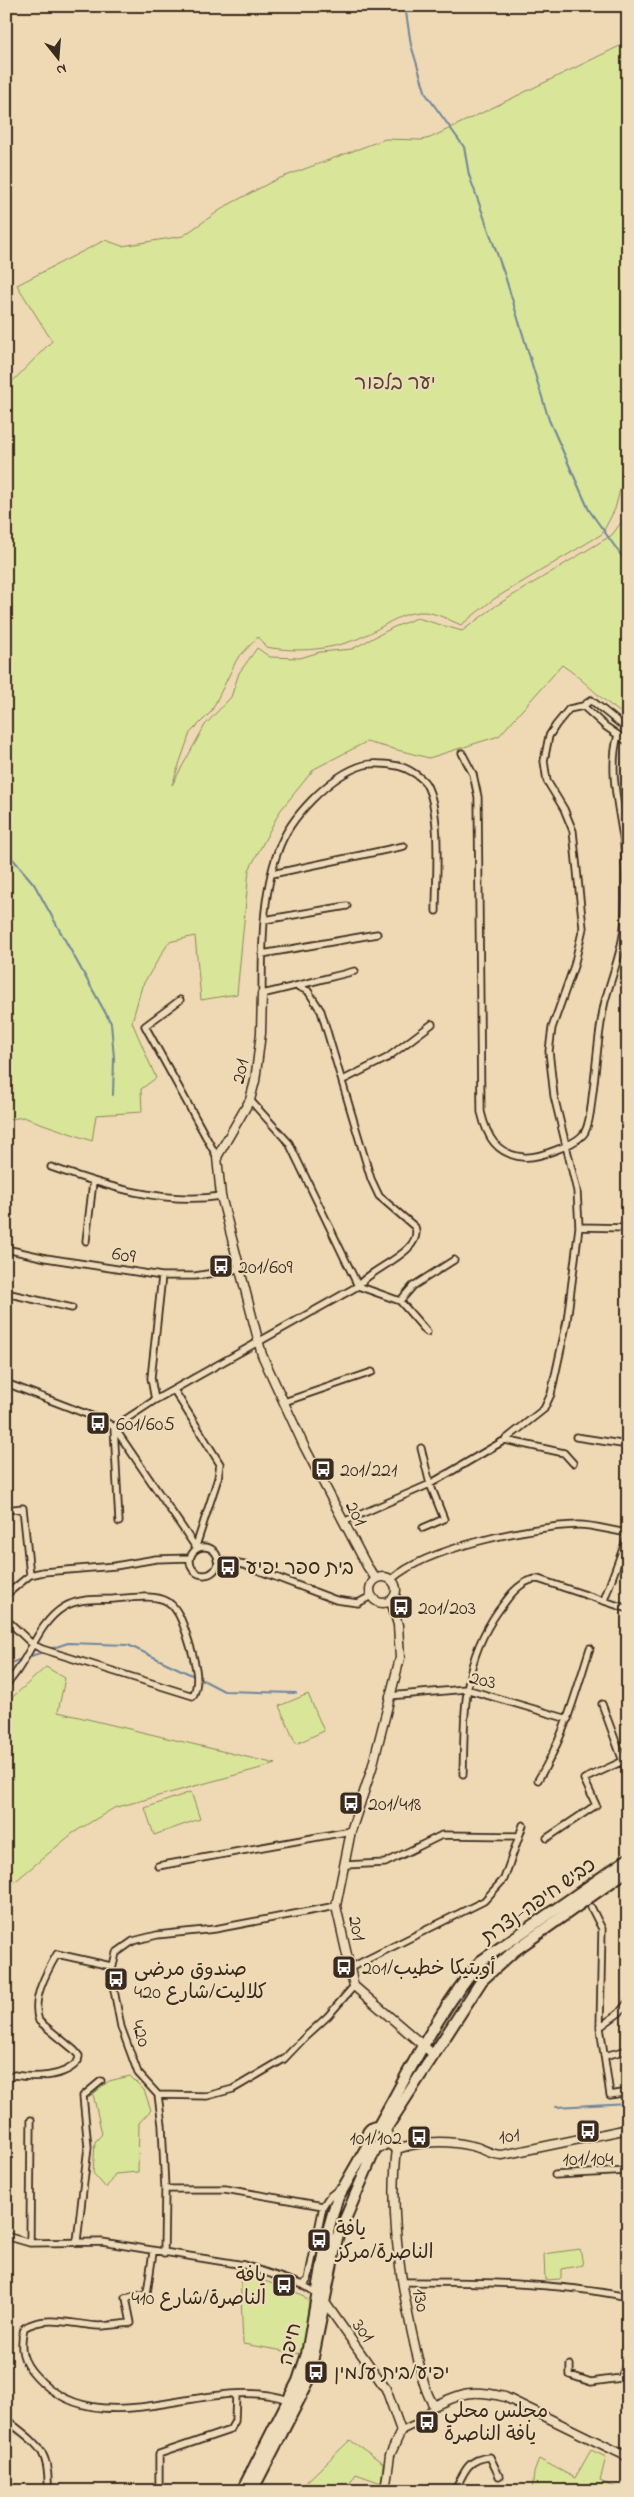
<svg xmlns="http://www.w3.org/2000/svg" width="634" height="2497" font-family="'Indie Flower','Playpen Sans Arabic','Playpen Sans Hebrew',sans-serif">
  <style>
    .green { fill: #d9e598; stroke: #8a885b }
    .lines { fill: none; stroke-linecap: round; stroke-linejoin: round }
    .stream { stroke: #6f869b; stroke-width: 2 }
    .minor-casing { stroke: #3b2a1e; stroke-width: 9 }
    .tertiary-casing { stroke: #3b2a1e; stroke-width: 11 }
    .trunk-casing { stroke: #3b2a1e; stroke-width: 14 }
    .minor { stroke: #eedbb9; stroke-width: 5.5 }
    .tertiary { stroke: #eedbb9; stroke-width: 8 }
    .trunk { stroke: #eedbb9; stroke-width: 10 }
    .labels { text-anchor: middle; stroke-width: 4.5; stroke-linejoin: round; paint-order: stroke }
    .park-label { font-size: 20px; fill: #534630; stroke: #eedbb9 }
    .street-label { font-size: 20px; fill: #3b2a1e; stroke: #eedbb9 }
    .poi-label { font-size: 20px; fill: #3b2a1e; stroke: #eedbb9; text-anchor: start }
  </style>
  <rect width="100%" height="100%" fill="#efd9b5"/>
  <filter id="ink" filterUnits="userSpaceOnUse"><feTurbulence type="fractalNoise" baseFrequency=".02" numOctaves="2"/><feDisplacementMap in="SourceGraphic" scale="10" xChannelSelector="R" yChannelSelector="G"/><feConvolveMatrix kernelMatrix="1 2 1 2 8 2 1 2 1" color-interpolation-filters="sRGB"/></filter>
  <g filter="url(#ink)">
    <path class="green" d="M628,42V460L615,509L602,534L494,599L461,625C449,620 433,611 420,612C399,613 382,628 364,636C334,650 298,653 266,647L258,637L237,659L211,712L190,733L172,785L205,725L231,697L239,673L257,648L270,657L300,658L320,652L352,649L394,627L417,618L462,631L497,605L612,535L628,513V717C603,703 585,680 562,665L499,736L429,758L366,742L314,769L280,811L249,870L237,994L201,1000L195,936L169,942L142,986L132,1022L156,1078L141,1089L142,1112L96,1115L92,1141L23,1117L6,1120V388L52,341L17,285L105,240L122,246L183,236L226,206L275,180L385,139L421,140L430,138Z
      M46,1667L65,1678L58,1712L276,1764L114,1808L73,1833L6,1889V1703Z
      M308,1694L324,1731L296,1744L279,1706Z
      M191,1792L200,1819L154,1835L145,1808Z
      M130,2076L144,2090L151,2110L139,2123L138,2172L115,2174L106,2188L93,2173L95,2142L102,2134L93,2094L109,2081Z
      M580,2249L583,2265L561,2269V2279L545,2280L544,2254Z
      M240,2272L303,2295L309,2302L302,2354L243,2344Z
      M350,2440L383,2463L381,2483L356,2474L345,2491H297Z
      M591,2450L606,2457L600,2481L624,2491H532L534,2473L539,2459L575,2478Z"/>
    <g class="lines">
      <path class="stream" d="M405,6L411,45L426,94L464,147L469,175L505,276L549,420L589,510L628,565
        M6,851L34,884L111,1023L114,1058L113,1095
        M50,1649L68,1643L128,1645L194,1676
        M28,1657L43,1652
        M6,1665L24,1658
        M199,1678L224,1691L296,1693
        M556,2107L628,2103"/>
      <g class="minor-casing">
        <path id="minor" d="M583,706L605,726L628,742
          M462,753L473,774L478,797L481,1112C487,1137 496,1154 523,1157C537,1159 578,1144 585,1132C591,1120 591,1104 593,1091C597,1060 598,1031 605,1001C613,972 624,946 625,916C626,893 626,867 624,844C619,807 608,771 618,735
          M272,874L404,846
          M264,920L347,906
          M262,954L377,934
          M355,971C323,979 293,987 262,994C262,948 262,895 278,851C289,818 330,775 364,765C375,762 387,764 398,766C407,768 421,776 426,784C442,813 436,877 436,911
          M299,987L308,991L321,1011L371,1179L379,1196L415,1227C424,1252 370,1268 358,1286
          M180,1000L145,1026L217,1157
          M343,1080L387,1058L432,1024
          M250,1100L289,1143L358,1286
          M51,1167C105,1186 164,1205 221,1196
          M579,1227L628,1228
          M86,1241L93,1182
          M6,1249L46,1258L162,1276H195L238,1269
          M6,1293L72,1308
          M400,1301L413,1286L454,1260
          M6,1383L102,1420L114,1427L197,1549
          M174,1390L220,1464L218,1478L196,1546
          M155,1400L358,1286L400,1301L427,1332
          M284,1402L372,1372
          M576,1437L628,1445
          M505,1440L564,1453L573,1463
          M421,1448L430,1484L444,1519L423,1528
          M6,1510L23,1508L30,1575
          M119,1522L114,1427L155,1400L151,1378L162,1276
          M343,1522L430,1484L505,1440L544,1409L551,1394L567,1321L579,1227L577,1191L554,1096L549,1051L552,1028L574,966L583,928L573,831L564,809L547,781L544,761L549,736L556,725L569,709L583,706L591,700L628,730
          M190 1561a14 14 0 1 1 28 0a14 14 0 1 1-28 0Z
          M217,1560L244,1565L336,1600L358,1603L371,1596
          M392,1579C427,1548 531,1526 578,1525C594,1525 612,1531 628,1533
          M6,1595L30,1575L43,1572L115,1566L156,1559L190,1558
          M604,1600L628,1535
          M6,1619L32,1644L42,1649L193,1696C200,1682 196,1667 192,1652C175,1594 171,1594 113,1599C96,1600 79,1598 64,1607C36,1624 29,1662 6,1685
          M389,1696L466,1689L568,1719
          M602,1704L628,1775
          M463,1774C465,1708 461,1657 505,1602C513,1591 524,1579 538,1579L628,1609
          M538,1780C564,1738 575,1695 590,1648
          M547,1838L596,1805L584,1779L623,1761
          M345,1865L385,1863L442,1835L519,1836
          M158,1866L351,1831
          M591,1907L602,1929L600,2027L610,2095L628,2092
          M350,1968L484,1901L504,1879L523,1825
          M600,2027L619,2013L628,2002
          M604,2056L628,2050
          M9,2078L14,2075C33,2078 65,2078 78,2061L79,2056L74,2050L39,2021C31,2000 46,1973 57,1954L111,1966
          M158,2095L207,2096L233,2089L284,2059L304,2038L328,2016L354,1986
          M555,2175L628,2171
          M165,2189H225L323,2206
          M6,2236L30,2243L102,2242L244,2265L303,2285
          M77,2241L88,2147L83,2096L101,2081
          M30,2243L31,2120
          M153,2252L147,2293L126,2298L131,2323C120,2324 109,2326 99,2326C75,2325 46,2314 24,2328C19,2349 22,2361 36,2376C102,2449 208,2372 288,2400
          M164,2253L165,2189L162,2125L158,2095L138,2073L121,2027L111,1974L116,1953L133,1941L157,1935L215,1929L336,1906
          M402,2282C478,2282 553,2282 628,2297
          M318,2294L303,2285L308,2280L323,2206L329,2197L340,2188
          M570,2365V2375L591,2382L621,2378L628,2381
          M621,2378L628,2360
          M6,2419C37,2445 50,2448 48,2491
          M401,2431L418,2423L434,2406
          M159,2491V2454L230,2430L235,2421L236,2394
          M455,2491C464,2472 467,2459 490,2457L499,2476"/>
      </g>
      <g class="tertiary-casing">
        <path id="tertiary" d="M262,994L261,1033L255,1081L250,1100L217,1157L221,1196L262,1355L304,1446L367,1566L376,1579
          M370 1590a13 13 0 1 1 26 0a13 13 0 1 1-26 0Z
          M391,1601L398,1625L400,1658L372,1768L351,1831L336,1906L354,1986L433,2054
          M386,2143L397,2149
          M397,2149C389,2211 402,2291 416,2351C421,2370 423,2389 434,2406C463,2392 473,2389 505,2397L628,2457
          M397,2149C421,2141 447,2140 472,2146C483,2148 490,2155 502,2155L628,2129
          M324,2301L386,2389L401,2431L390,2455L385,2491"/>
      </g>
      <g class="trunk-casing">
        <path id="trunk" d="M367 2137a10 10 0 1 1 20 0a10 10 0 1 1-20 0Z
          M378,2127C408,2074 441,2006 481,1961L628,1859
          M385,2130L482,1980L514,1951L628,1870
          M242,2491L298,2381L307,2354L329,2227L337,2199L369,2143
          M252,2491L308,2382L337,2238L376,2147"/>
      </g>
      <use href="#minor" class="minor"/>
      <use href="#tertiary" class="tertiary"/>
      <use href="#trunk" class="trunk"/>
    </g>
  </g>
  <defs>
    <g id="bus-square" transform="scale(1.25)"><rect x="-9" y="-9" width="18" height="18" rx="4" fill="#3b2a1e" stroke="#eedbb9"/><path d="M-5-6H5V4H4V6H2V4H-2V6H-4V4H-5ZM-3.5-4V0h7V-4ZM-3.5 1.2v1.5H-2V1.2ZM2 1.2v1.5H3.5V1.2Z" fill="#fff"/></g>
  </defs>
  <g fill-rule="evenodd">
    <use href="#bus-square" x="221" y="1266"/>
    <use href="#bus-square" x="98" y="1423"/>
    <use href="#bus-square" x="323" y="1469"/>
    <use href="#bus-square" x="228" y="1567"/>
    <use href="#bus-square" x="401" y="1607"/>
    <use href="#bus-square" x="351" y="1803"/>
    <use href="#bus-square" x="344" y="1967"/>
    <use href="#bus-square" x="116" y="1979"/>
    <use href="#bus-square" x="588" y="2131"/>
    <use href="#bus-square" x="419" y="2137"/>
    <use href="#bus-square" x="319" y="2240"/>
    <use href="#bus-square" x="284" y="2285"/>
    <use href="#bus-square" x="316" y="2372"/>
    <use href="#bus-square" x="427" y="2422"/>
  </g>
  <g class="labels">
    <g class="park-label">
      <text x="395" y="389">יער בלפור</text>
    </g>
    <g class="street-label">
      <text transform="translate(239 1071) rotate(-80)" y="7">201</text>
      <text transform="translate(124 1254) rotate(9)" y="7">609</text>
      <text transform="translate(357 1513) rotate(62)" y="7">201</text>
      <text transform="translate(483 1679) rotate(12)" y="7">203</text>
      <text transform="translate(538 1900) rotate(-35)" y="7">כביש חיפה-נצרת</text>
      <text transform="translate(358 1928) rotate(78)" y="7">201</text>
      <text transform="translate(142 2033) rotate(72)" y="7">420</text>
      <text transform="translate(509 2135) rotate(-9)" y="7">101</text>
      <text transform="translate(422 2300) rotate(80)" y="7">130</text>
      <text transform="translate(364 2330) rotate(53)" y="7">301</text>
      <text transform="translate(289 2344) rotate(-77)" y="7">חיפה</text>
    </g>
    <g class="poi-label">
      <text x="238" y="1273">201/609</text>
      <text x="116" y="1430">601/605</text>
      <text x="340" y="1476">201/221</text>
      <text x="246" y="1574">בית ספר יפיע</text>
      <text x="418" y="1614">201/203</text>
      <text x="368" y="1810">201/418</text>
      <text x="362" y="1974">أوبتيكا خطيب/201</text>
      <text x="134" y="1975">صندوق مرضى<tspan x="134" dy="23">كلاليت/شارع 420</tspan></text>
      <text x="402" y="2144" text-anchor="end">101/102</text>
      <text x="588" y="2165" text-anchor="middle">101/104</text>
      <text x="336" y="2235">يافة<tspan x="336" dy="23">الناصرة/مركز</tspan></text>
      <text x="266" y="2281" text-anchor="end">يافة<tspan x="266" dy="23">الناصرة/شارع 410</tspan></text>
      <text x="334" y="2379">יפיע/בית עלמין</text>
      <text x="444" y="2417">مجلس محلي<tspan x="444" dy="23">يافة الناصرة</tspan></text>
    </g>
  </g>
  <rect width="634" height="2497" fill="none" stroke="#eedbb9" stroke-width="25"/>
  <rect x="12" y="12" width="609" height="2472" fill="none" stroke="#3b2a1e" stroke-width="2" filter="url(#ink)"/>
  <g transform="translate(58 58) rotate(163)" stroke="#eedbb9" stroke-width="4" paint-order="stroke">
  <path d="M0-4L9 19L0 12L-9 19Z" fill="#3b2a1e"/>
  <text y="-8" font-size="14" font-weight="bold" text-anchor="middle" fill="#3b2a1e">N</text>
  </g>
</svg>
